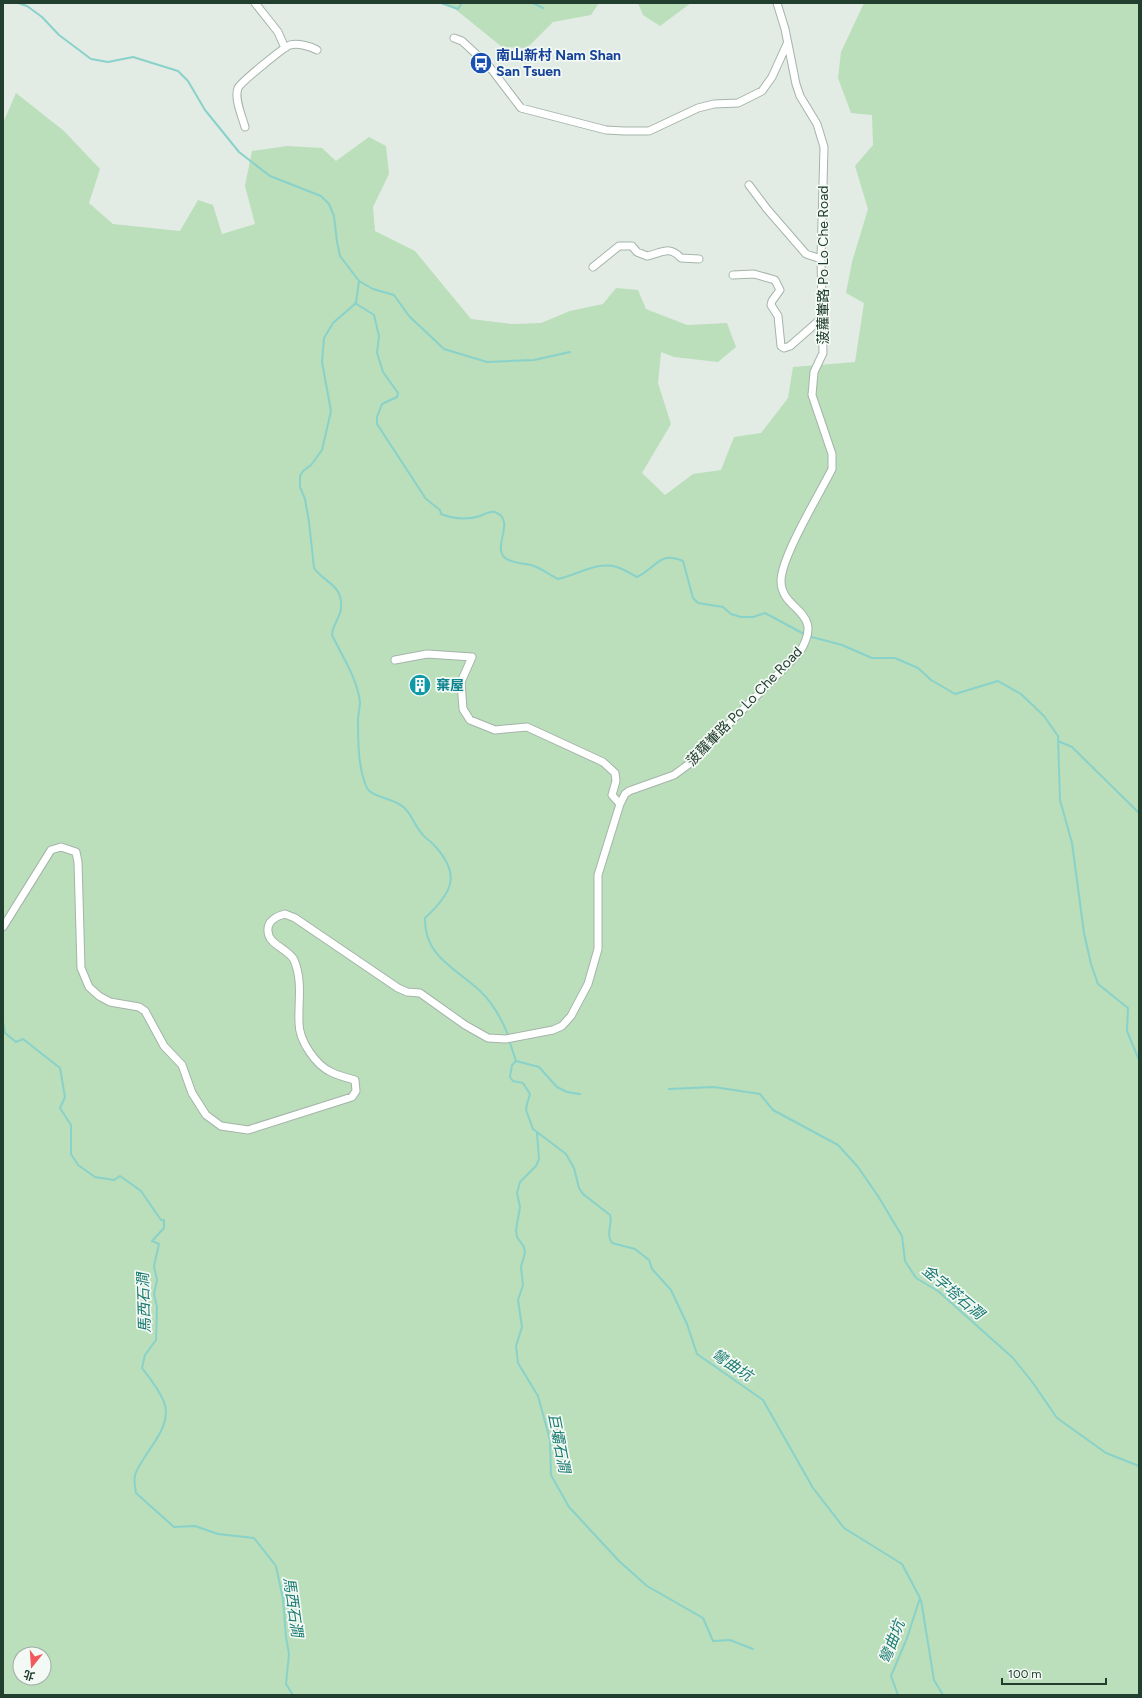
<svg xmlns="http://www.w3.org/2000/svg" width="1142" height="1698" font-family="Figtree,'Noto Sans TC',sans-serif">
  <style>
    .green { fill: #bbdebb; fill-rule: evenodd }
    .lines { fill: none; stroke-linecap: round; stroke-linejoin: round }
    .stream { stroke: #89d2ca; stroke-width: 2 }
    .minor-casing { stroke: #a5b4ab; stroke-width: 9 }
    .minor { stroke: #fff; stroke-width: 7 }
    .labels { text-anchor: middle; stroke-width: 3.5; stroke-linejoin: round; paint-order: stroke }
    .transit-label { font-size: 14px; font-weight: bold; fill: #164399; stroke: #f3f9f4; text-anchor: start }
    .street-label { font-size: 14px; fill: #223e2f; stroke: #f3f9f4 }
    .culture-label { font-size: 14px; font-weight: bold; fill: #0d838f; stroke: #f3f9f4; text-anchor: start }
    .water-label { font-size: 15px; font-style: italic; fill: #1b7b71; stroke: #f3f9f4 }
  </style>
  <rect width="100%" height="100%" fill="#e2ece5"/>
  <path class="green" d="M442,3H599L591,15L553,22L527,48L502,47L455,9Z
    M638,3H691L660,26L643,15Z
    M864,3H1139V1695H3V123L16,93L64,131L100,169L89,203L113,224L180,231L198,200L213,205L222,234L255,224L245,186L252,151L287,146L322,148L336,161L369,137L386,146L389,174L373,207L375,231L415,251L471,319L512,324L541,323L570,311L603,304L616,288L638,290L646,309L687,325L727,323L736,347L718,362L674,357L661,352L658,383L671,424L642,473L665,495L693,474L721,470L734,437L761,433L788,398L793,367L855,362L864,303L846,293L852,262L868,209L855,166L873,145L872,115L851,113L838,78L841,52ZM20,1654H44V1678H20Z"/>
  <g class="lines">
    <path class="stream" d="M18,3L27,6L42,17L59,35L91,59L108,62L133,57L178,71L188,81L205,110L239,152L270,176L321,196L329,204L334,216L337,242L340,256L359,281L373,289L394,295L409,316L444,349L487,362L534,360L570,352
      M441,3L458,9L462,3
      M533,3L543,8
      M359,281L356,303L333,323L324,338L322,362L331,411L322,450L311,465L303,471L300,476V487L305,499L309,522L314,568C324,583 343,584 341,608C341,617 332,625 332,635C342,656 357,678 360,702C360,708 358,714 358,720C358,740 358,766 366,786C370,797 390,798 399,804C411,810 414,826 423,835C426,839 431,841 434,845C462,875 452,893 425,918C424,957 457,969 480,991C492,1002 502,1020 508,1035
      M355,303L374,315L379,336L377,353L383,372L398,393L397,397L382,404L377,417V424L426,499L440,510L441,514C454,519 467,520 480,516C485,514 490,511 495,512C516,520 493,545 504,557C511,564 525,563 534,566C542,569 550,575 558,579C578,575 596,561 617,567C624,569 631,574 637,577C658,567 658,551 683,561L693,598L698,603L723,607L731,614L741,617H753L765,613L804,634
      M808,636L842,645L872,658H895L918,668L931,680L955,694L998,681L1021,694L1044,716L1058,736L1060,800L1072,843L1084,933L1091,964L1098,984L1128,1008L1127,1031L1139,1060
      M1058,741L1072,747L1139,813
      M3,1022L5,1033L16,1042L23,1039L60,1068L65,1097L60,1108L71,1125V1154L78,1165L95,1177L114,1180L120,1176L141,1191L161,1220H164V1228L152,1241L159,1244L154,1266L157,1280L154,1294L157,1307L156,1340L145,1355L142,1368C150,1378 159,1389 164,1402C174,1428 143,1452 135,1475C134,1480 135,1488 136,1493L174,1527L195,1526L218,1534L254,1538L276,1566L283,1599L286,1637L289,1654L286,1684L293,1695
      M510,1043L516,1061
      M516,1061L512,1065L510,1077L513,1081L523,1083L530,1094L527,1104L526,1110L533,1129L566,1154L574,1168L579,1188L583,1194L610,1215C613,1225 605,1233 612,1243L635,1249L649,1260L652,1269L671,1290L687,1324L697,1354L763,1400L813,1488L844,1528L902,1564L920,1598L907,1638L891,1676L898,1695
      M516,1061L539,1067L557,1087L567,1092L580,1094
      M669,1089L714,1087L760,1094L773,1110L838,1145L858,1167L878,1196L902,1236L905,1261L916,1278L938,1291L1013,1358L1033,1383L1057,1418L1106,1453L1139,1466
      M537,1133L539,1159L536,1166L520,1182L517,1193L520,1207L516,1230L517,1237L524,1247L525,1253L521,1267L523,1285L518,1300L522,1327L516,1346L518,1363L538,1396L550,1440L551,1475L569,1507L619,1561L647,1586L703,1618L713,1641L730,1640L753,1649
      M921,1600L934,1680L943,1695"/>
    <g class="minor-casing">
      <path id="minor" d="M255,3L278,32L285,48
        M454,38L462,41L489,66L521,108L606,130L624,131H649L698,108L714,104L738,103L762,91L772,77L787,44
        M245,127C242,116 234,99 238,88C241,82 284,47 290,45C298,43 310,46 317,50
        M749,185L767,209L806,254L821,259
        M593,267L619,246H632L637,252L647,256C662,253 669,245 681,258L699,259
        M733,275L754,274L775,280L780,290L772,301L771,305L778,316L781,346L784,348L790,346L822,318
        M395,660L427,654L472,657L461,682L463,709L470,720L495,730L527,727L603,762L615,773L616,781L612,795L620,804
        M3,927L51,850L61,847L76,852L78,862L81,968L89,987L99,996L110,1002L139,1007L145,1011L164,1046L182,1065L192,1093L206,1115L221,1126L248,1130L352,1097L356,1091L355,1080C347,1078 339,1076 331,1072C316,1065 299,1041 299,1023C298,1002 303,981 294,960C289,949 268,945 268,931C267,921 277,916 285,914L295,918L398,988L407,992L420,993L465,1025L488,1038L506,1039L553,1030L562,1026L571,1016L588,984L598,949V875L620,804L625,794L629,791L674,775L689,764L799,653C827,610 781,612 781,581C781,557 820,493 832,469V454L812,395L814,372L823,353L821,259L824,147L817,124L800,96L796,84L785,29L777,3"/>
    </g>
    <use href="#minor" class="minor"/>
  </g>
  <defs>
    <g id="bus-disc" transform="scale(1.15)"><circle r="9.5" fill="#1a4fb4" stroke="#f3f9f4"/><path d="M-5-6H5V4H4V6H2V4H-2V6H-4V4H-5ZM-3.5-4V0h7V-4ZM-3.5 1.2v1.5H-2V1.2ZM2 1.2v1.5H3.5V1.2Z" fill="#fff"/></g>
    <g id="building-disc" transform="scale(1.15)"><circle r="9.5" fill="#0f9aa8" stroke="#f3f9f4"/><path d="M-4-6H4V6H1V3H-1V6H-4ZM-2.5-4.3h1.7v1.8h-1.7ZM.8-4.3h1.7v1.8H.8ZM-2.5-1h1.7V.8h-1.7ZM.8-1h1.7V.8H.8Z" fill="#fff"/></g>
  </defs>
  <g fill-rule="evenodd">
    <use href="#bus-disc" x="481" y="63"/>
    <use href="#building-disc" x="420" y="685"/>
  </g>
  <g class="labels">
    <g class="transit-label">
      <text x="496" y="60">南山新村 Nam Shan<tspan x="496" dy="16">San Tsuen</tspan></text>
    </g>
    <g class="street-label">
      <text transform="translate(823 265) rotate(-90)" y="5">菠蘿輋路 Po Lo Che Road</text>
      <text transform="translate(744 706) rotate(-46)" y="5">菠蘿輋路 Po Lo Che Road</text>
    </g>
    <g class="culture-label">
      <text x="436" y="690">棄屋</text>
    </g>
    <g class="water-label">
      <text transform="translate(953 1292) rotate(40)" y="5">金字塔石澗</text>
      <text transform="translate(144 1303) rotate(-92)" y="5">馬西石澗</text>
      <text transform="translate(732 1365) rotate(34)" y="5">彎曲坑</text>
      <text transform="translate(559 1443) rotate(79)" y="5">巨壩石澗</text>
      <text transform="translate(293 1607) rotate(82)" y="5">馬西石澗</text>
      <text transform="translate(892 1642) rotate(-69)" y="5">彎曲坑</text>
    </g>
  </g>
  <rect width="1142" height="1698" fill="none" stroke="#223e2f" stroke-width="8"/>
  <g transform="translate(32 1666) rotate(197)"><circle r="19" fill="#f3f9f4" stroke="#9faea5"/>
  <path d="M0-3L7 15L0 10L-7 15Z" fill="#f3595c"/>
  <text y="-6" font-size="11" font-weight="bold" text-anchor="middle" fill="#223e2f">北</text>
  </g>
  <path d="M1002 1678v6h104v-6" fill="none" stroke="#223e2f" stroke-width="2"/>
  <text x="1008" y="1678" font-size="12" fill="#223e2f" stroke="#f3f9f4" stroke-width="3" paint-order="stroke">100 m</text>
</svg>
